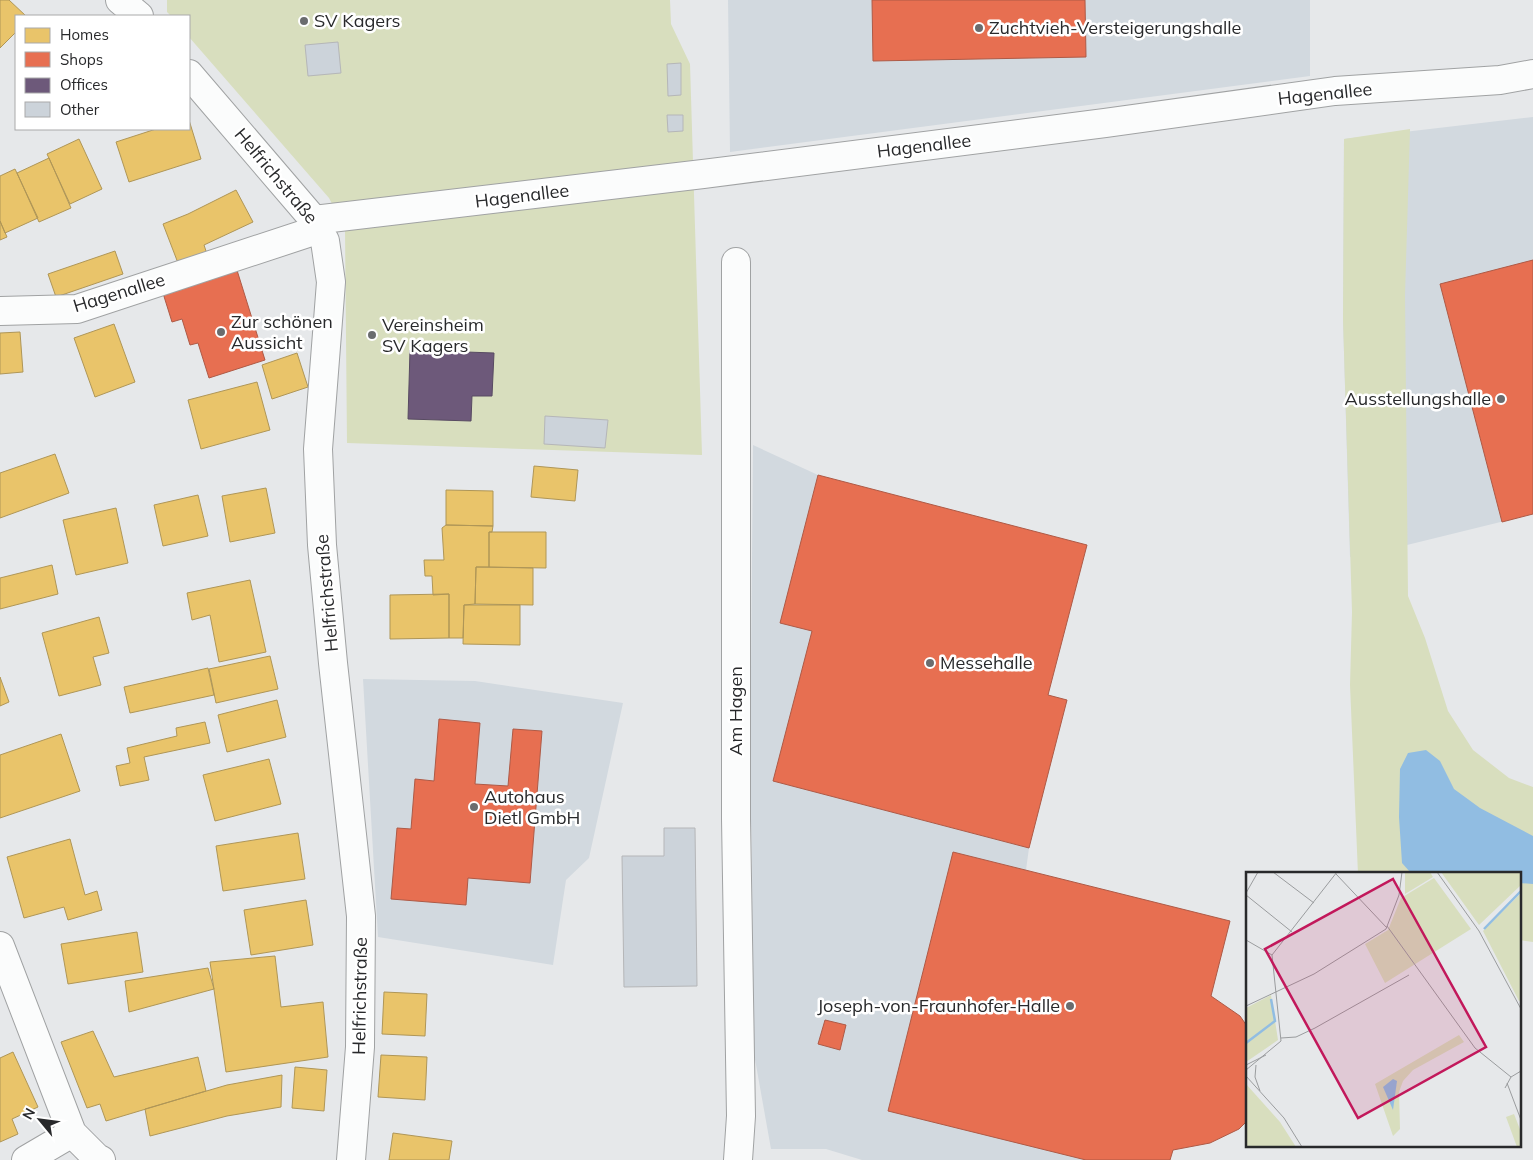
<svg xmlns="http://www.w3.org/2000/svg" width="1533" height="1160" font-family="Mulish,sans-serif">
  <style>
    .built { fill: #d2d9df }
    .green { fill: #d8debe }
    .water { fill: #91bde2 }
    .homes { fill: #e9c46a; stroke: #af9657 }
    .shops { fill: #e76f51; stroke: #ae5a46 }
    .offices { fill: #6d597a; stroke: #584b62 }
    .building { fill: #ccd3da; stroke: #b5b6b8 }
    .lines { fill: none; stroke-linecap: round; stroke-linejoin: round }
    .minor-casing { stroke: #a0a2a3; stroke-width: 30 }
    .minor { stroke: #fbfcfc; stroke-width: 28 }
    .poi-dot { fill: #6a6c6e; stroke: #fff; stroke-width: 2 }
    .labels { text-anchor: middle; stroke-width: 5; stroke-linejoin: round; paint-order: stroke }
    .poi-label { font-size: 18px; fill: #28292b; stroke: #fff; text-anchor: start }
    .street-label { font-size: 18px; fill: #28292b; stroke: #fff }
    .inset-river { fill: none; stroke: #91bde2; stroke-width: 2.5 }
    .inset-road { fill: none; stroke: #9a9c9e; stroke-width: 1 }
    .view { fill: #c2185b; fill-opacity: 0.15; stroke: #c2185b; stroke-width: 2.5 }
    .inset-edge { fill: none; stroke: #28292b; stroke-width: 2.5 }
  </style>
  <rect width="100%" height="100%" fill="#e6e8ea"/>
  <path class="built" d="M728,0H1310V76L730,152Z
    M1533,117V514L1407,545L1350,557L1343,319L1344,139Z
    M753,445L818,475L1048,695L1067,700L1029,848L1026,870L1230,921L1211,996L1240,1016L1173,1150L1170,1160H862L826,1149H771L753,1048L752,857L750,787Z
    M363,679L475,681L623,703L589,858L566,880L553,965L378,937Z"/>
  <path class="green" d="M167,0H670L671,24L690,64L702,455L347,443L345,229L329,198L189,37V16H171L167,12Z
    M1410,129L1405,295L1408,596L1425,638L1448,711L1473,750L1509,778L1533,787V942L1519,940V874H1358L1350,685L1352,612L1343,319L1344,139Z"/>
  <path class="water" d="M1426,750L1440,761L1454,789L1480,808L1533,836V884L1519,883V874H1422L1410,872L1402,863L1399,817L1400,769L1408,753Z"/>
  <path class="homes" d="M0,0H9L26,16H16V32L0,48Z
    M189,120L201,159L129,182L116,142L156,129H189Z
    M79,139L102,189L70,204L47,154Z
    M49,158L71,208L39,222L17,173Z
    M15,169L38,218L5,233L0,221V176Z
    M236,190L253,222L204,245L207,254L178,263L163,224L188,214Z
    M0,221L7,237L0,240Z
    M115,251L123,274L56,297L48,274Z
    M114,324L135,382L95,397L74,338Z
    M20,332L23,372L0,374V333Z
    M297,353L308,387L272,399L262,365Z
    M257,382L270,430L201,449L188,400Z
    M55,454L69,493L0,518V473Z
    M534,466L578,470L575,501L531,497Z
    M266,488L275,533L230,542L222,496Z
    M446,490L493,491V526L446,525Z
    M198,495L208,536L163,546L154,505Z
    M116,508L128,563L76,575L63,520Z
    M446,525L493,526L492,532H489V567H476L475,604L464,605L463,638H449V594L433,595L432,576H425L424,560H444L442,528Z
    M489,532H546V568L489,567Z
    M52,565L58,594L0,609V578Z
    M476,567L533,568V605L475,604Z
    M250,580L266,652L219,662L210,615L192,620L187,593Z
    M449,594V638L390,639V595Z
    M464,605H520V645L463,644Z
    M99,617L109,653L93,657L101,685L59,696L42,633Z
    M270,656L278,689L216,703L209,669Z
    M208,668L214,695L130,713L124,687Z
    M0,677L9,702L0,706Z
    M277,700L286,737L227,752L218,715Z
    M205,722L210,743L144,757L149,780L120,786L116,766L130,763L127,748L177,736L176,728Z
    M61,734L80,791L0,818V755Z
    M269,759L281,804L215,821L203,775Z
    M298,833L305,879L223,891L216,846Z
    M70,839L85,895L97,891L102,910L68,920L64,907L24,918L7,857Z
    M306,900L313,945L251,955L244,910Z
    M137,932L143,972L68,984L61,944Z
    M275,956L281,1007L323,1002L328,1057L226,1072L210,962Z
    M208,968L214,989L129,1012L125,981Z
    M384,992L427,994L425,1036L382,1034Z
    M93,1031L114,1077L198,1057L206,1091L106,1121L100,1104L87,1108L61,1042Z
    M13,1052L38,1107L12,1119L18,1134L0,1142V1058Z
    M381,1055L427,1057L425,1100L378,1097Z
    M295,1067L327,1070L324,1111L292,1108Z
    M282,1075L281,1107L227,1116L150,1136L145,1109L227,1085Z
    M393,1133L452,1141L449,1160H389Z"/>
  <path class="shops" d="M872,0H1085L1086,57L873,61Z
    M1533,260V514L1502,522L1440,284Z
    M236,267L265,360L209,378L198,343L190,345L182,319L172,322L162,290Z
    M818,475L1087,545L1048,695L1067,700L1029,848L773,781L812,631L780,623Z
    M439,719L480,723L475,784L508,786L513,729L542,731L530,883L468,878L466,905L391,899L397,828L411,829L415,779L434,781Z
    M953,852L1230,921L1211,996L1240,1016L1247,1026V1121L1239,1129L1210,1143L1173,1150L1170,1160H1086L888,1111Z
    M825,1020L846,1025L840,1050L818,1044Z"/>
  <path class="offices" d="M410,350L494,353L492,396H472L471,421L408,419Z"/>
  <path class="building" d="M338,42L341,73L308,76L305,45Z
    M681,63V95L668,96L667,64Z
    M667,115H683V131L668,132Z
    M545,416L608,420L605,448L544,444Z
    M664,828H695L697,986L624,987L622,856H664Z"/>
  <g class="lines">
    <g class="minor-casing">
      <path id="minor" d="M120,0L139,16
        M189,74L314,220L325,241L331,282L318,449L322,545L333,663L361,916L360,1047L351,1160
        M314,220L703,174L1105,123L1335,91L1500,80L1533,74
        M736,262V819L741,1116L738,1160
        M0,311L77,309L320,229
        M0,946L72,1133L97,1158L101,1160
        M26,1160L72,1133"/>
    </g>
    <use href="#minor" class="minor"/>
  </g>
  <g class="poi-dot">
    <circle cx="304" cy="21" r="5"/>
    <circle cx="979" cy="28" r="5"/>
    <circle cx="221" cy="332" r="5"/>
    <circle cx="372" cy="335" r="5"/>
    <circle cx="1501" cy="399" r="5"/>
    <circle cx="930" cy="663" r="5"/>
    <circle cx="474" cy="807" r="5"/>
    <circle cx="1070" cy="1006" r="5"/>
  </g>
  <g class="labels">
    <g class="poi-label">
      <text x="314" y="27">SV Kagers</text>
      <text x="989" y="34">Zuchtvieh-Versteigerungshalle</text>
      <text x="231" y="328">Zur schönen<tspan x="231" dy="21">Aussicht</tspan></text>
      <text x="382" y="331">Vereinsheim<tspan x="382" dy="21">SV Kagers</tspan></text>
      <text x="1491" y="405" text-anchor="end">Ausstellungshalle</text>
      <text x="940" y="669">Messehalle</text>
      <text x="484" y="803">Autohaus<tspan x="484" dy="21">Dietl GmbH</tspan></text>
      <text x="1060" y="1012" text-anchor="end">Joseph-von-Fraunhofer-Halle</text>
    </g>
    <g class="street-label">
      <text transform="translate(1325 94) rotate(-6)" y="6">Hagenallee</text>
      <text transform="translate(924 146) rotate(-7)" y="6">Hagenallee</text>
      <text transform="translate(276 176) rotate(50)" y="6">Helfrichstraße</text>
      <text transform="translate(522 196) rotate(-7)" y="6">Hagenallee</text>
      <text transform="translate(119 293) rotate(-17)" y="6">Hagenallee</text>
      <text transform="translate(327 593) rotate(-95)" y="6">Helfrichstraße</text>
      <text transform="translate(736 711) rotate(-90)" y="6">Am Hagen</text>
      <text transform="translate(360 996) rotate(-89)" y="6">Helfrichstraße</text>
    </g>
  </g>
  <g transform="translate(1246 872)">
    <rect width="275" height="275" fill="#e6e8ea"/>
    <path d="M159,0H184L187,5L159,22ZM195,0H275V13L233,53ZM188,6L225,57L139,111L119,72L142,58L155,26ZM275,21V128L273,129L237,59ZM25,123L32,168L0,190V136ZM213,163L218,170L167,198L157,209L153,220L154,257L147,264L129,212ZM0,212L34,250L50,275H0ZM268,242L275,260V275H271L260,245Z" fill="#d8debe"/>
    <path d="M147,207L151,209L147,238L137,215Z" fill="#91bde2"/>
    <path class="inset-river" d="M238,57L275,19M0,171L29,149L25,127"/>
    <path class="inset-road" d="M27,0L68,31M191,0L233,59L275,137M90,2L141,56M0,21L12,0M0,23L46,60M141,54L229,176L265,205M0,68L26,83M0,134L68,102L140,57L153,23L156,0M35,166L50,165L69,156L163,103M0,193L20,183M10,193L9,205L14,219M0,198L35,169L26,83L91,0M0,204L38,246L56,275M261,211L275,248M259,216L265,205L275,199"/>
    <path class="view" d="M147,7L240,175L112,246L19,77Z"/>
    <rect width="275" height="275" class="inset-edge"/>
  </g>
  <rect x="15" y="15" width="175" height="115" fill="#ffffff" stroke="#a9a9aa"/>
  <rect x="25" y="28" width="25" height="15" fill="#e9c46a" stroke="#a9a9aa"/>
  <text x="60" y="40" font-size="15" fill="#28292b">Homes</text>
  <rect x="25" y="52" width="25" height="15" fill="#e76f51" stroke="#a9a9aa"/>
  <text x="60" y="65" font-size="15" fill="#28292b">Shops</text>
  <rect x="25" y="78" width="25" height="15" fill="#6d597a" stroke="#a9a9aa"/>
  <text x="60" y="90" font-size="15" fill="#28292b">Offices</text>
  <rect x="25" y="102" width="25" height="15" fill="#ccd3da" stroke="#a9a9aa"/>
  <text x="60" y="115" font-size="15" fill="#28292b">Other</text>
  <g transform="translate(40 1120) rotate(299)" stroke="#ffffff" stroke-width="4" paint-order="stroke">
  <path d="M0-4L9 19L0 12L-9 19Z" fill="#28292b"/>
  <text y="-8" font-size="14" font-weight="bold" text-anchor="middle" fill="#28292b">N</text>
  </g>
</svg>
